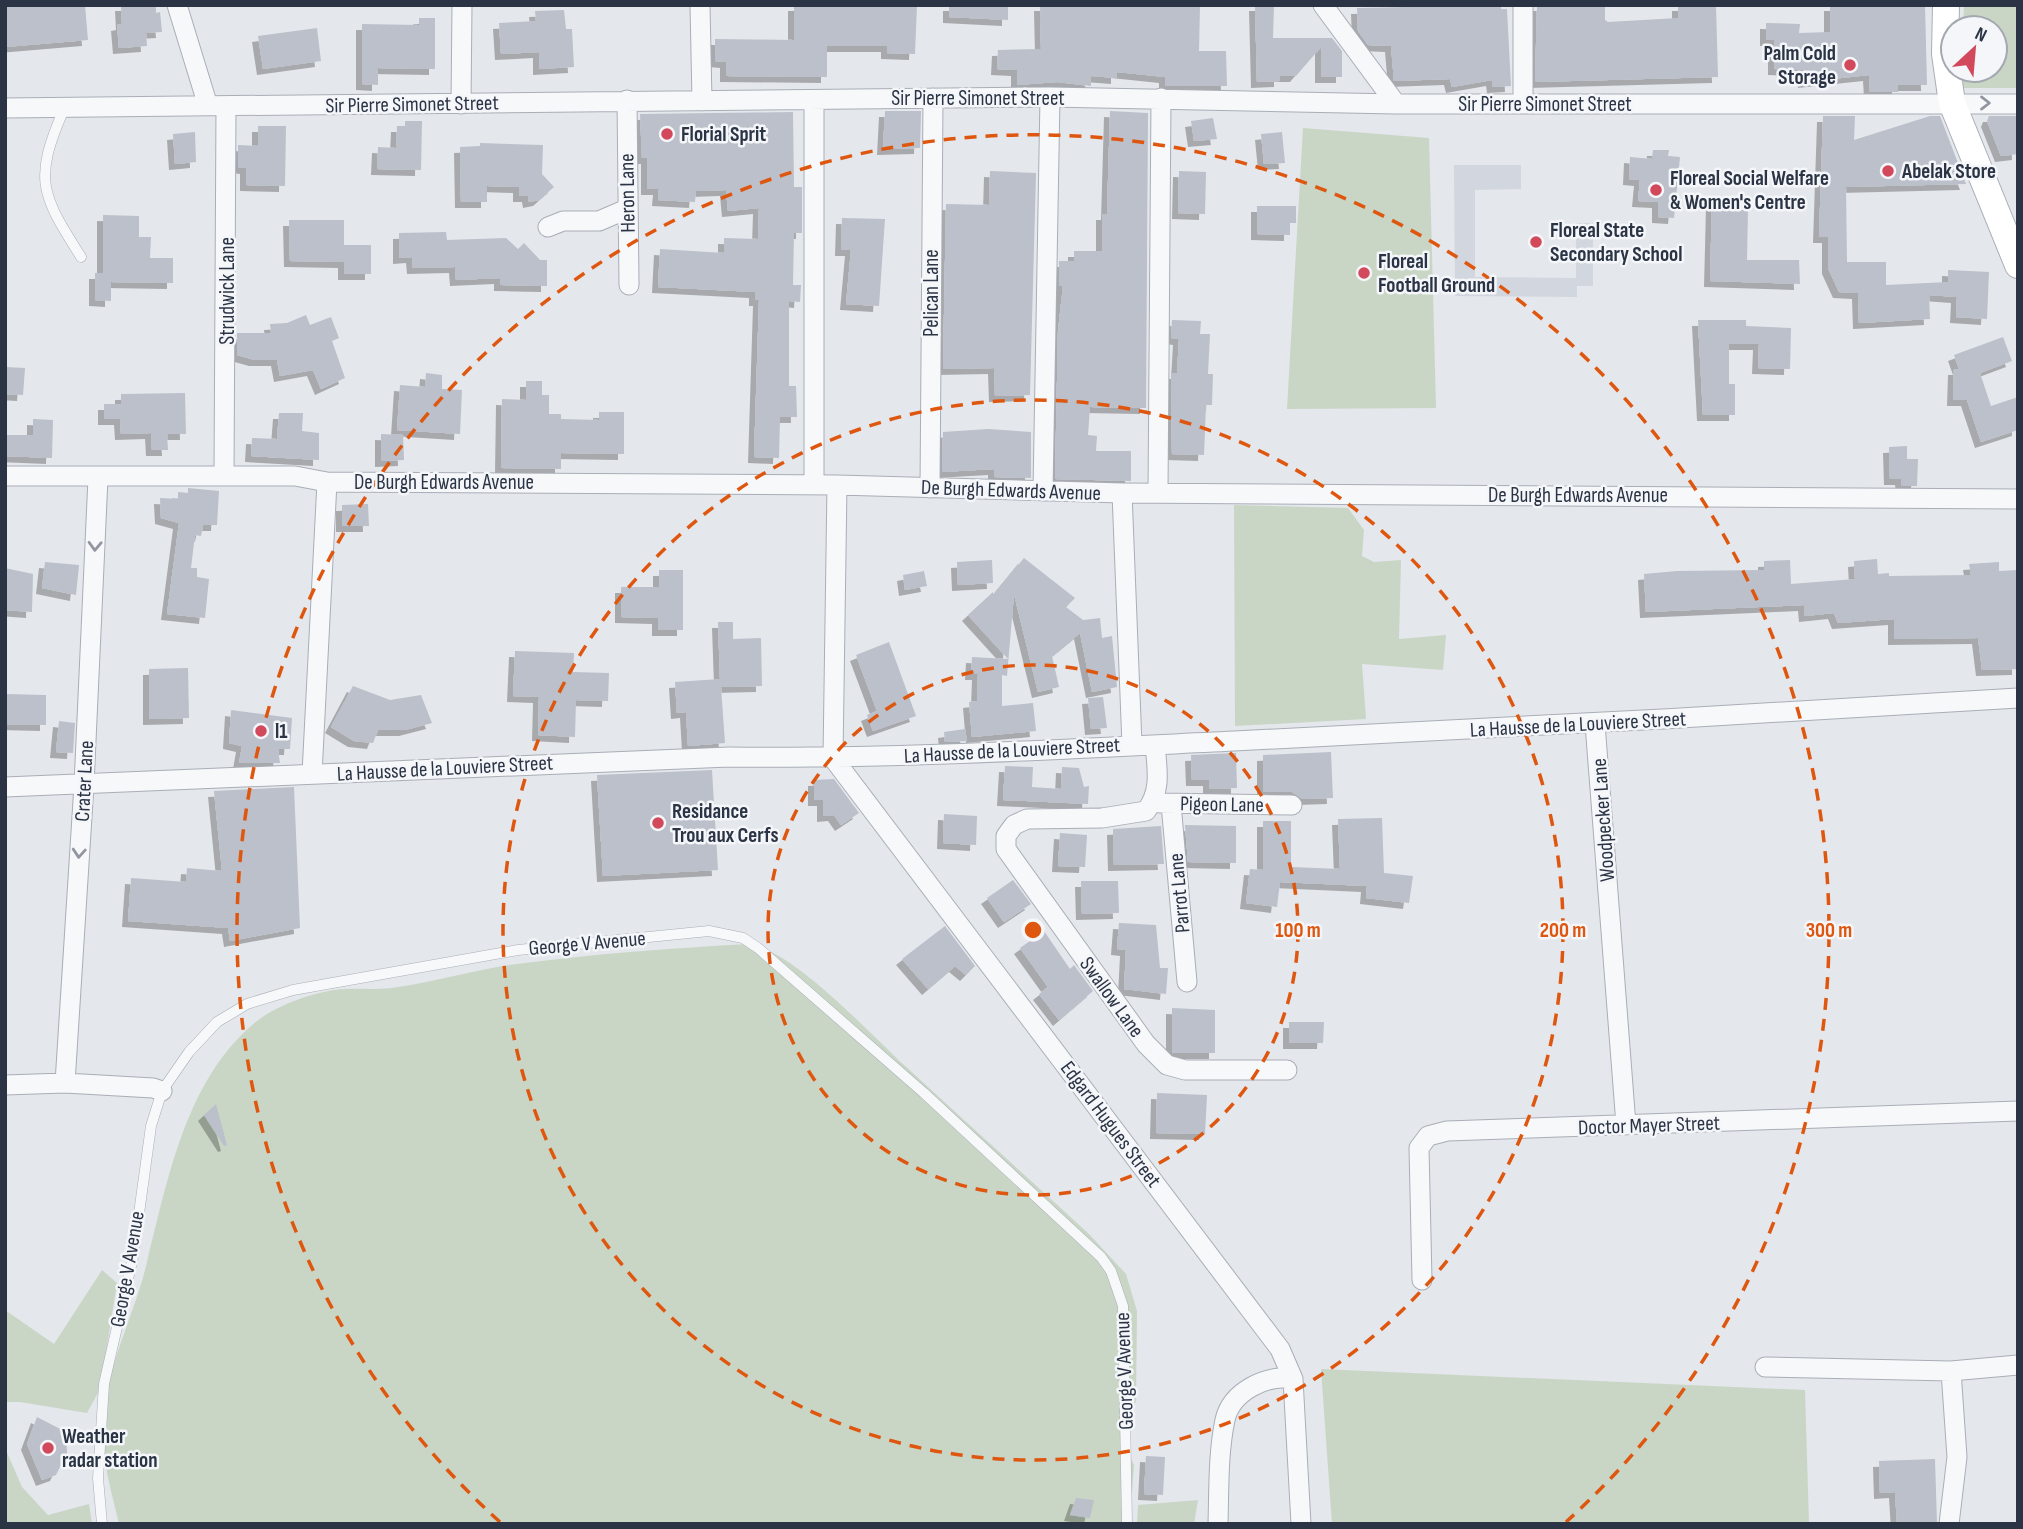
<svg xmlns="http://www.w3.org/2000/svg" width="2023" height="1529" font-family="'Sofia Sans Condensed',sans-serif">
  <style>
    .built { fill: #d2d6de }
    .green { fill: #c9d6c5 }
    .building { fill: #bbc0ca; filter: url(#shadow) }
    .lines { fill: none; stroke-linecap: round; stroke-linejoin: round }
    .service-casing { stroke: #a9aeb7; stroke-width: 11 }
    .minor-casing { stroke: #a9aeb7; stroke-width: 21 }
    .secondary-casing { stroke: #a9aeb7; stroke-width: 28 }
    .service { stroke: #f7f8fa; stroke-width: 10 }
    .minor { stroke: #f7f8fa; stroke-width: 19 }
    .secondary { stroke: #fff; stroke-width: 26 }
    .oneway { stroke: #9196a0 }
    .ring { fill: none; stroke: #df570f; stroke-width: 3.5; stroke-dasharray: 12 9 }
    .poi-dot { fill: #d1495b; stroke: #f4f6f9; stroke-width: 2.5 }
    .labels { text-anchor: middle; stroke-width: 5; stroke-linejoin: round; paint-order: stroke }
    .poi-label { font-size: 21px; font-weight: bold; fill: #2b3445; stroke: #f4f6f9; text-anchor: start }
    .street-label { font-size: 21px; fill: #2b3445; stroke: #f4f6f9 }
    .centre { fill: #df570f; stroke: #f4f6f9; stroke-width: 3.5 }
    .ring-label { font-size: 21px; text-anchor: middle; font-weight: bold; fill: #df570f; stroke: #f4f6f9; stroke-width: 5; stroke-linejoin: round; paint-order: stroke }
  </style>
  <defs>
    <filter id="shadow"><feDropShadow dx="-6" dy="6" stdDeviation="0" flood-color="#0004"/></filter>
  </defs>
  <rect width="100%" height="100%" fill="#e4e7ec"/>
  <path class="built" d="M1454,165H1521V189L1475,190V277L1576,278V223H1593V286H1577V297L1455,296Z"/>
  <path class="green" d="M1964,5H2018V88H1960L1961,70H1995V28H1963Z
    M1303,128L1429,138L1436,408L1287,409Z
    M1234,505L1348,508L1364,530L1362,556L1374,562L1401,560L1399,639L1446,635L1443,670L1362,664L1366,719L1235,726Z
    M749,944C794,951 868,1032 903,1064C965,1121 1027,1177 1089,1234L1126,1274L1137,1311L1136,1401L1121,1439L1134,1465L1130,1524H119C112,1493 102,1462 103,1430C103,1371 134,1318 147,1262C168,1179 186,1078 257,1021C276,1006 311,993 335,990C355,987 376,991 398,987C438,981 477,969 517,964C594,954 672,948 749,944Z
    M102,1270L117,1283L100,1389L87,1413L20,1402H5V1310L54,1344Z
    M1321,1369L1805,1390L1809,1524H1332Z
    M5,1448L22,1487L48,1515L89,1504L92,1524H5Z
    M1198,1500L1194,1524H1137L1138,1505Z"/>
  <path class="building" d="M5,5H85L88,40L5,47Z
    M121,5H156V13L160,12L162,32L146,33L147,46L119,48L117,25L122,24Z
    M794,5H917L915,54L887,53V46H827V77L726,76V62L715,61V39L794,40Z
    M949,5H1008V20L949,17Z
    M1040,5H1200L1199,51H1226L1227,86H1165V77L1117,72V78L1091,76V86L1057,82L1017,85V70L997,69L998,50L1041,49Z
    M1255,5H1274L1273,38H1332L1342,51V77H1321V47L1296,76H1280V81L1257,82Z
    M1501,5V9H1507L1511,86L1493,87L1492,80L1452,87L1450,79L1394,81L1391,46L1368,45L1358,31L1357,8Z
    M1537,5H1605V20L1608,22L1678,18V5H1716L1718,77L1535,82Z
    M1830,5H1925L1927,85H1898V92H1870L1869,75L1804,82L1803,70L1774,69V40H1766V23L1800,24L1799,33L1830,32Z
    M564,10L566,29H572L574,67L539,69V52L501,54L499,23L536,21L535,11Z
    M419,18H435V69L378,68V85L362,84V24L419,25Z
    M317,28L321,61L263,69L258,36Z
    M885,111H921L920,148L883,149Z
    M1110,111L1148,113L1146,408L1090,407L1088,435L1097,436L1096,451H1131V481L1055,479L1058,331L1063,286H1059V261H1074V251H1102V214H1107Z
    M793,112L794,187H802V233H794L793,285H801L800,302L789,301V386H796L797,417H780L779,458L754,457L759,300H755V292L658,287L660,249L724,253V238L758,239L759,208L728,211L726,190L696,191L695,202L658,200L659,189H647V158H642L640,114Z
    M1823,116H1855L1854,140L1930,116H1940L1966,184L1846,187L1847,262H1886V285L1948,282V270L1989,272L1987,319L1956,317L1957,297L1929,295L1930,319L1859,323L1858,293L1839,292L1828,268V237H1819Z
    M1989,116H2016L2018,154L2001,156L1987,121Z
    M1213,118L1217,139L1194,141L1191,121Z
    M405,121H422L421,170L377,169L378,147L396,148L397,126H405Z
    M258,126H286L285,186L246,185V168L238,167V145L258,146Z
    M195,132L196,162L175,164L173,134Z
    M1282,132L1285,163L1264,164L1261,134Z
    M480,143L543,145L542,174L554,187L539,200L529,202L528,196H519V187L487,186V202H461L460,147L480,146Z
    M1653,150H1669L1668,156L1680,157L1674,218L1658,217V202L1638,201L1640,180L1629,179L1630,157L1652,159Z
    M990,171L1036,173L1030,395L995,396L994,368L943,369L946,204L989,205Z
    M1179,171L1206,172L1205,214L1178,213Z
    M1712,201H1732V210H1748L1747,260H1799L1800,284L1710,281Z
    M1257,206H1296V223H1290V235L1257,234Z
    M103,215L139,216V237H151L150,258H173V283L111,282V301L95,300V273H103Z
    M842,218L885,219L879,306L846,304L851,250H841Z
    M289,220H344V245H371V274H344V262L290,261Z
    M446,232L447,240L506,238L518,249L524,243L540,260H547V286L500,285V278L456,280L455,267L413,268L412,257L399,258V233Z
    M306,315L310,325L331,317L339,338L332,341L345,378L321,389L313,370L280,376L277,360H255L237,355V333H271L270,324L287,323Z
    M1172,320L1201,321L1200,334H1210L1208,374H1213L1212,405H1206L1204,455L1172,454L1171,373H1177L1179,339L1171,338Z
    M1698,320H1746V326L1791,328L1790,369L1758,368L1759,344H1729V384H1735V415H1703Z
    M2003,337L2012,361L1980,373L1991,406L2018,397V430L1981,442L1967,400H1953L1954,369H1959L1954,355Z
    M5,367L25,368L23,395L5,394Z
    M426,373L442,375V389L462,390L460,434L397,430L400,385L425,387Z
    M526,381H542V395H549V414H561V419L599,420V412H624V454L561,453V469L501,468L502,399L526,400Z
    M185,393L186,434H167L168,450H152L151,433L121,434L120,419H104V404H121V394Z
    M279,413H303L302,431L319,433V460L251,456L252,438L277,439Z
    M33,419L53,420L52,458L5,456V435H33Z
    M988,429L1031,432V478L994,477V469L942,472L943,432Z
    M381,434L403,435L404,460L381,461Z
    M1907,446V459H1918L1917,486H1902L1901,479H1890L1889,447Z
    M188,488L219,491L217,525H203L201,536L195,535L191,568H197V577L209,579L205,618L167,614L179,523L161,518L160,498L178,499V492L188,493Z
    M368,504L369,526H342V505Z
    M1024,558L1075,598L1066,607L1083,620L1100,618L1102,638L1112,636L1117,687L1092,692L1080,633L1052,656L1059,687L1038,692L1014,594L1007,676L1002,675V706L1033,703L1036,731L972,737L969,702L977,701L978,674H971L972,657L1008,659L968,615L993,592V596Z
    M1877,559L1878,574L1889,573V576L1971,575L1969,564L1999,562V571L2018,570V669L1982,670L1978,638L1894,639V619L1838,623L1834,613L1805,616L1804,605L1646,612L1644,574L1677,571L1764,570V561L1790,560L1791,584L1855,579L1854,561Z
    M992,560L993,583L958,585L957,562Z
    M45,562L79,565L76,595L42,588Z
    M5,568L33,574L32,612L5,610Z
    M659,570H683V630H658V618L621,617V587H659Z
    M924,571L927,586L905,590L903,575Z
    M718,622H733V639L761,638L762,686L721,687L725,743L688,746L686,712L677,713L675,682L720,679Z
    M889,642L916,716L873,731L867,715L877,711L856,655Z
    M515,651L574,653L573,672L609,673L608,701L576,700L575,737L538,735L539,697L513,696Z
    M188,668L189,718L149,719V669Z
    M353,686L390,700L421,695L432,723L405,730H378L373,743L354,741L331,727Z
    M5,694L46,695V725L5,724Z
    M1103,697L1107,728L1091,729L1088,698Z
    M231,710L292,718L290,749H278L280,763H239L242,746L229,743Z
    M59,721L75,723L73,753L56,752Z
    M965,729L967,741L945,742L944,732Z
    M1331,752L1333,798L1303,799L1292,792H1263V755Z
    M1236,753L1237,788L1209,789V780H1192L1191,755Z
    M1005,766L1033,767L1032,787L1061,789L1062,767L1079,768L1084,787L1089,786L1088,804L1003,800Z
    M712,770L718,870L603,876L597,775Z
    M834,779L859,813L841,825L834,815L823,816V800H814V780Z
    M294,787L300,928L230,941L228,928L128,921L131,878L186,882L187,868L222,871L214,791Z
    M944,814L977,816L976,845L943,843Z
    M1382,818L1384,873L1413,876L1409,903L1366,898L1367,886L1280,882L1277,907L1246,903L1250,869L1263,870V821H1291V867L1340,869L1338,819Z
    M1185,825L1236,826V863L1188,862Z
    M1161,826L1164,864L1114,865L1113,829Z
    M1060,833L1087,835L1085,867L1058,866Z
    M1013,880L1031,904L1004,922L987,898Z
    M1081,881H1118L1119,913L1082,914Z
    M1119,923L1156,925L1160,968H1168L1166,994L1124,989L1126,950L1117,949Z
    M945,926L975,966L966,975L955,966L928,989L902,959Z
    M1044,931L1070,969L1074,965L1093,991L1059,1020L1039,994L1048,987L1020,948Z
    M1172,1008L1215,1010V1053H1172Z
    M1289,1022H1324L1323,1043H1289Z
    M1157,1093L1207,1095L1205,1134L1156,1133Z
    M216,1104L227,1145L224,1146L204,1115Z
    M37,1417L66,1432L67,1453L56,1475L42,1480L27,1444Z
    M1146,1456L1165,1457L1163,1495L1144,1494Z
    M1935,1459L1937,1524H1897L1895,1492L1880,1493L1879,1461Z
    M1076,1498L1094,1500L1090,1518L1070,1515Z"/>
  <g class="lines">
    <g class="service-casing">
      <path id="service" d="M64,109C33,180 41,194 81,257
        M102,1524L98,1478L104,1384L133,1257L151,1126L162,1091L189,1052L217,1022L247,1004L293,990L518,950L709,931L743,938L758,948L924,1093L1101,1257L1111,1271L1123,1306L1127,1524"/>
    </g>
    <g class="minor-casing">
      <path id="minor" d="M177,5L208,106
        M700,5L702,101
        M1323,5L1396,104
        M1523,5V104
        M627,100L629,285
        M461,104L462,5
        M5,108L1050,97L1396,104H2018
        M548,227L563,221H599L627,209
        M5,476H295L327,482L837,485L1122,493L2018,499
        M224,476L226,106
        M814,484V100
        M837,485L833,758L1280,1349L1293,1379L1301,1524
        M930,488L933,98
        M1043,491L1050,97
        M1122,493L1132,745
        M1158,493L1161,98
        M1595,724L1626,1125
        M1155,745C1157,768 1162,791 1146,811L1102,818L1027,819L1014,825L1006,836V849L1146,1044L1167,1065L1185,1070H1287
        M312,774L327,482
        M5,787L729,757C897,759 1066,749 1234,741C1495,729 1757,714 2018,698
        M1160,803L1292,805
        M1171,804L1187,982
        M65,1083L84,785L98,478
        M5,1085L65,1083L153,1088L162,1091
        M1422,1280L1419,1148L1428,1136L1447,1131L2018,1111
        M1765,1367L1951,1371
        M1218,1524C1219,1490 1218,1453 1225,1420C1231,1392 1266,1374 1293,1379
        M1949,1524L1957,1457L1951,1371L2018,1365"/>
    </g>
    <g class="secondary-casing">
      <path id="secondary" d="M1946,5L1945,54L1952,103L2018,265"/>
    </g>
    <use href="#service" class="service"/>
    <use href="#minor" class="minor"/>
    <use href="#secondary" class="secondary"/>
  </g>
  <defs><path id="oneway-chevron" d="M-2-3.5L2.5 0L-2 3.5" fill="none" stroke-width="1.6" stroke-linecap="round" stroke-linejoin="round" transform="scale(1.75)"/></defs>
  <g class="oneway">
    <use href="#oneway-chevron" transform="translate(1985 103)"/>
    <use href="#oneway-chevron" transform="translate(95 546) rotate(92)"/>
    <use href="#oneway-chevron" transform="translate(79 853) rotate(94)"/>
  </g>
  <g class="ring">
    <circle cx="1033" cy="930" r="265"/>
    <circle cx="1033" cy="930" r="530"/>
    <path d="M500 1522A796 796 0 1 1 1566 1522"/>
  </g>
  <g class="poi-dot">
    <circle cx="1850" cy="65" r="7"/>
    <circle cx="667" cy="134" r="7"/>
    <circle cx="1888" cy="171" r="7"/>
    <circle cx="1656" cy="190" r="7"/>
    <circle cx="1536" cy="242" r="7"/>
    <circle cx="1364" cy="273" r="7"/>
    <circle cx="261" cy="731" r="7"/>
    <circle cx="658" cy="823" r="7"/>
    <circle cx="48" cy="1448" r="7"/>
  </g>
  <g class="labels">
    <g class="poi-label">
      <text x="1836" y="60" text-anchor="end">Palm Cold<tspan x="1836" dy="24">Storage</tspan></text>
      <text x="681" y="141">Florial Sprit</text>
      <text x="1902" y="178">Abelak Store</text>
      <text x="1670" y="185">Floreal Social Welfare<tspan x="1670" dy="24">&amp; Women's Centre</tspan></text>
      <text x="1550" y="237">Floreal State<tspan x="1550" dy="24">Secondary School</tspan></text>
      <text x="1378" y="268">Floreal<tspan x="1378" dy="24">Football Ground</tspan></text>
      <text x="275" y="738">l1</text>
      <text x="672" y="818">Residance<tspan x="672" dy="24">Trou aux Cerfs</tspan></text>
      <text x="62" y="1443">Weather<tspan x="62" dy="24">radar station</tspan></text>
    </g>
    <g class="street-label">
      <text x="978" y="105">Sir Pierre Simonet Street</text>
      <text transform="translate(412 104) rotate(-1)" y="7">Sir Pierre Simonet Street</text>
      <text x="1545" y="111">Sir Pierre Simonet Street</text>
      <text transform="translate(627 193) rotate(-91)" y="7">Heron Lane</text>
      <text transform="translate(227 291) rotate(-90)" y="7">Strudwick Lane</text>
      <text transform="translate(931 293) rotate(-90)" y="7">Pelican Lane</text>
      <text x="444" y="489">De Burgh Edwards Avenue</text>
      <text transform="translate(1011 490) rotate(2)" y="7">De Burgh Edwards Avenue</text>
      <text x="1578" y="502">De Burgh Edwards Avenue</text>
      <text transform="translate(1578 724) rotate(-3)" y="7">La Hausse de la Louviere Street</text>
      <text transform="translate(1012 750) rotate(-3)" y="7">La Hausse de la Louviere Street</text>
      <text transform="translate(445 768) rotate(-3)" y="7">La Hausse de la Louviere Street</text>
      <text transform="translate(84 781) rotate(-87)" y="7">Crater Lane</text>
      <text transform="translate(1222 804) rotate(1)" y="7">Pigeon Lane</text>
      <text transform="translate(1603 820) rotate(-94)" y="7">Woodpecker Lane</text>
      <text transform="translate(1179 893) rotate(-95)" y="7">Parrot Lane</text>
      <text transform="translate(587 943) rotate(-5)" y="7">George V Avenue</text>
      <text transform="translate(1112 997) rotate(54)" y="7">Swallow Lane</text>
      <text transform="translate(1111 1124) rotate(53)" y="7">Edgard Hugues Street</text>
      <text transform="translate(1649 1125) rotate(-2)" y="7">Doctor Mayer Street</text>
      <text transform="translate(127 1269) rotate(-80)" y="7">George V Avenue</text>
      <text transform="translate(1124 1371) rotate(-92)" y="7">George V Avenue</text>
    </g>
  </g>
  <circle cx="1033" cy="930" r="10" class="centre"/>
  <g class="ring-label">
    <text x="1298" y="937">100 m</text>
    <text x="1563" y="937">200 m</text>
    <text x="1829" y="937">300 m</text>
  </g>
  <rect width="2023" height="1529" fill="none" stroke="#2b3445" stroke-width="14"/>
  <g transform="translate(1974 49) rotate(26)"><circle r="33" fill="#f4f6f9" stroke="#a4a8b1" stroke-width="2"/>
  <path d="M0-5L12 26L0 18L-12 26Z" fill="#d1495b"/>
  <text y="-10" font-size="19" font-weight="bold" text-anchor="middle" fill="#2b3445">N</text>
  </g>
</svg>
